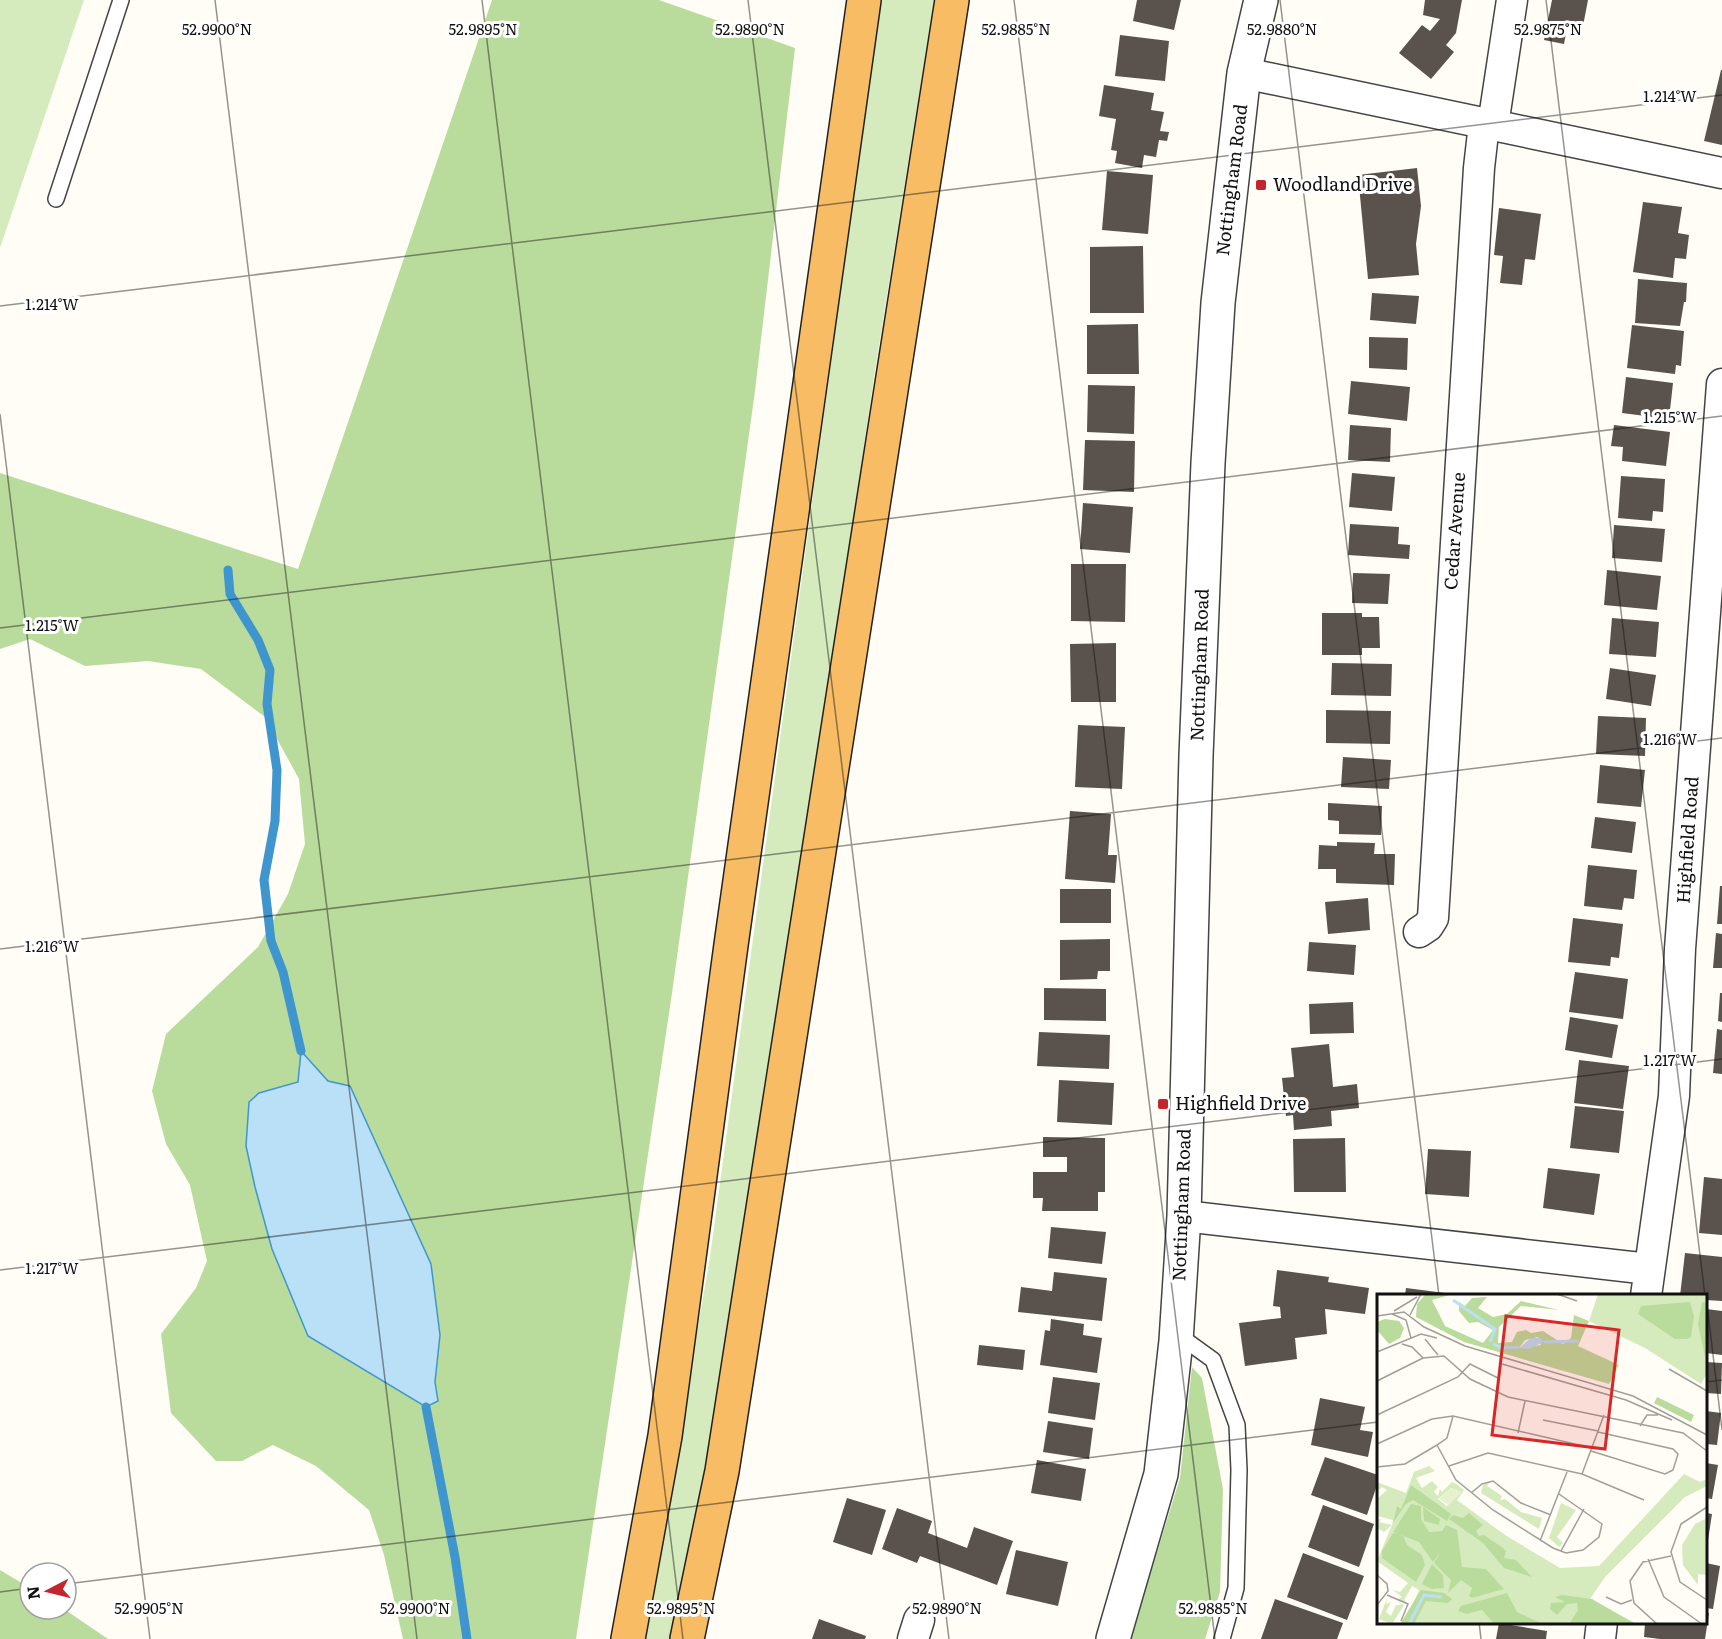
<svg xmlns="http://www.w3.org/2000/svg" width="1722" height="1639" font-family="Literata,serif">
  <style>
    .green { fill: #d5ebbd }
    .forest { fill: #b9dc9c; fill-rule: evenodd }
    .water { fill: #b9e0f7; stroke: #3f96cf; stroke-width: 1.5 }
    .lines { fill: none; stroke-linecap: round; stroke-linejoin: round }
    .stream { stroke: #3f96cf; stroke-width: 9 }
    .building { fill: #5a524d }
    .service-casing { stroke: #444; stroke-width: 18 }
    .minor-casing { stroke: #444; stroke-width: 33 }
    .tertiary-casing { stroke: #444; stroke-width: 36 }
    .trunk-casing { stroke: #222; stroke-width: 36 }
    .service { stroke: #fff; stroke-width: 15 }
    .minor { stroke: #fff; stroke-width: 30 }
    .tertiary { stroke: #fff; stroke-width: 33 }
    .trunk { stroke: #f7bc64; stroke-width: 33 }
    .ticks { fill: none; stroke: #111; stroke-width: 1.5; stroke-opacity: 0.45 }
    .poi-dot { fill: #c4262e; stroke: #fff; stroke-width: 2 }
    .labels { text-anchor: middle; stroke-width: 6; stroke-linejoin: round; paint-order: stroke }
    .street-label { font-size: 18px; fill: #111; stroke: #fff }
    .poi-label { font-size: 18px; fill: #111; stroke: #fff; text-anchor: start }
    .inset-river { fill: none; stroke: #b9e0f7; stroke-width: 3 }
    .inset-road { fill: none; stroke: #a09f9a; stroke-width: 1.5 }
    .view { fill: #d62828; fill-opacity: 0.15; stroke: #d62828; stroke-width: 3 }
    .inset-edge { fill: none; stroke: #111; stroke-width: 3 }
    .ticks-label { font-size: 15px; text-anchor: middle; fill: #111; stroke: #fff; stroke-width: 6; stroke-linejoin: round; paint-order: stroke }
  </style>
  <rect width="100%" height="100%" fill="#fffdf5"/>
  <path class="green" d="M0,0H84L0,248Z
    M880,0H934L874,377L786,979L719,1395L670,1639H644L710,1257Z"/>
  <path class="forest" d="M492,0H659L795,48L755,391L672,993L576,1639H403L384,1555L369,1510L316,1466L273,1445L242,1461H216L171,1413L161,1334L196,1288L207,1261L190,1185L166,1144L152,1091L166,1034L258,947L288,894L305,844L299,779L265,717L201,669L148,661L85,666L30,639L0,649V473L298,569ZM301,1052L328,1081L397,1188L431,1264L440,1335L435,1382L438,1400L427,1407L388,1383L272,1249L246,1146L259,1093L298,1082Z
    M1192,1367L1202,1378L1223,1489L1220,1592L1205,1639H1130L1180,1478Z
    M0,1570L30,1588V1609H64L108,1639H0Z"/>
  <path class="water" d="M301,1051L328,1081L350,1086L431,1264L440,1335L435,1382L438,1401L426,1407L308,1336L272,1249L255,1187L246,1146L249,1102L259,1093L298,1082Z"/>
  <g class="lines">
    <path class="stream" d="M228,570L230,594L258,640L270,670L267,704L277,770L275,821L264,880L271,941L283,972L301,1051
      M426,1407L455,1557L467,1639"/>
  </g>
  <path class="building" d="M1137,0H1181L1174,30L1133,21Z
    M1425,0H1462L1456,33L1446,45L1454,52L1431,79L1399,53L1422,25L1430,31L1440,19L1423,15Z
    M1552,0H1588L1583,26L1568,23L1564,44L1544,40Z
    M1120,35L1169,41L1165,81L1115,76Z
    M1721,70H1722V145L1704,141Z
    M1104,85L1154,93L1151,110L1164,112L1160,131L1169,132L1167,141L1159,140L1156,157L1144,155L1142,168L1115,163L1117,151L1111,150L1116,119L1099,116Z
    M1417,168L1421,206L1416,244L1419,275L1368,279L1358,175Z
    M1107,171L1153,175L1148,234L1102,230Z
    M1643,202L1682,207L1678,233L1689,235L1686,259L1675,258L1673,278L1633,272Z
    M1499,208L1541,214L1535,260L1525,259L1522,285L1500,283L1503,256L1494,255Z
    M1143,246L1144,313H1090V247Z
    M1638,279L1687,283L1686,302H1684L1680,326L1635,323Z
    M1372,293L1419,296L1416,324L1370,320Z
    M1138,324L1139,374H1087V325Z
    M1632,325L1684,331L1681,366L1676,365L1675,374L1627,368Z
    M1369,337L1408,338L1407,370L1369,368Z
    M1626,377L1673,383L1669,419L1622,413Z
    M1351,381L1410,387L1407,421L1348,414Z
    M1088,385L1135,386L1134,434L1087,432Z
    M1350,425L1391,428L1390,462L1348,460Z
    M1614,425L1670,432L1666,466L1622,461L1623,447L1611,446Z
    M1085,440L1135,441L1134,492L1083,490Z
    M1352,473L1395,477L1392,511L1349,507Z
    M1621,476L1665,479L1663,512L1653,511L1652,521L1618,518Z
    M1083,503L1133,507L1130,553L1080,549Z
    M1350,524L1399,527L1398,544L1410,545L1409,559L1348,555Z
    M1614,525L1665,529L1662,562L1612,558Z
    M1071,564H1126L1125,622L1071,621Z
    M1607,570L1661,576L1657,610L1604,605Z
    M1353,573L1390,574L1388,604L1352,603Z
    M1322,613H1362V617H1379L1380,648H1362V655H1322Z
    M1612,618L1659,622L1656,657L1609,654Z
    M1116,643V702H1071L1070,644Z
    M1332,663L1392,664L1391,696L1331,695Z
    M1610,668L1656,675L1651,706L1606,699Z
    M1326,710L1391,711L1390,744L1326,743Z
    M1598,716L1646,718L1645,756L1596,754Z
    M1078,725L1125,727L1122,789L1075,787Z
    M1343,757L1391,760L1389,789L1341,787Z
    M1600,765L1645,770L1641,807L1597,803Z
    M1328,803L1382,806L1381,835L1339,834V821L1328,820Z
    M1070,811L1111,814L1108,855H1117L1115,883L1065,879Z
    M1595,817L1636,822L1632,853L1591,848Z
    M1337,842L1375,843L1374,854H1395L1394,885L1336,883V869H1318L1319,845L1337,846Z
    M1588,865L1637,870L1634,899L1624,898L1622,910L1584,906Z
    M1720,886H1722V924H1717Z
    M1060,889H1111V923H1060Z
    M1368,898L1370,930L1328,934L1325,902Z
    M1573,918L1623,924L1619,958L1611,957L1610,966L1568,962Z
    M1716,933L1722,934V968H1713Z
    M1110,939V971H1098L1097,979L1060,980V940Z
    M1309,942L1356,945L1354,975L1307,971Z
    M1575,972L1628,979L1623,1019L1569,1012Z
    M1044,988L1106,989V1021L1044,1020Z
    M1720,993H1722V1022L1718,1021Z
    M1353,1002L1354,1033L1310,1034L1309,1004Z
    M1570,1017L1618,1025L1612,1058L1565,1050Z
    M1717,1029L1722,1030V1074L1713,1073Z
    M1039,1032L1110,1035L1109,1069L1037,1066Z
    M1329,1044L1333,1087L1357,1084L1359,1108L1331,1111L1332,1126L1294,1130L1293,1115L1286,1116L1282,1078L1294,1077L1291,1048Z
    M1579,1060L1629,1066L1623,1109L1574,1103Z
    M1059,1080L1114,1083L1112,1125L1057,1122Z
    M1575,1106L1624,1111L1619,1153L1570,1148Z
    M1043,1137L1105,1138V1192H1098V1211H1042L1043,1198H1033V1172H1067V1157H1043Z
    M1345,1138L1346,1192H1294L1293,1139Z
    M1428,1149L1471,1151L1469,1197L1425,1194Z
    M1548,1168L1600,1174L1594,1215L1543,1208Z
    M1704,1177L1722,1179V1235L1699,1233Z
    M1051,1227L1106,1232L1102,1264L1048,1258Z
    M1685,1253L1722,1257V1301L1706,1300V1296H1680Z
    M1277,1270L1329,1277L1328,1282L1369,1288L1365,1314L1325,1309L1327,1334L1295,1338L1297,1359L1245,1366L1239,1323L1281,1318L1280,1307L1273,1306Z
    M1054,1272L1107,1278L1102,1321L1018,1312L1021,1287L1052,1291Z
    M1406,1288L1453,1294V1296H1405Z
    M1706,1309L1722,1311V1355L1706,1353Z
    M1051,1319L1084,1324L1083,1335L1102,1338L1097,1373L1040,1365L1045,1330L1050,1331Z
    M979,1345L1025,1350L1023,1370L977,1365Z
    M1706,1362L1722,1363L1721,1394L1706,1393Z
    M1053,1377L1100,1383L1095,1420L1048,1413Z
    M1320,1398L1365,1407L1360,1430L1373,1432L1368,1457L1311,1445Z
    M1706,1411L1721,1413L1717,1445L1706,1444Z
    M1048,1421L1093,1428L1089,1459L1043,1452Z
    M1325,1457L1378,1475V1482L1367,1515L1311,1495Z
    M1037,1460L1086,1469L1081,1501L1031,1493Z
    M1706,1463L1718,1465L1712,1499L1706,1498Z
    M847,1498L886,1510L872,1555L833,1542Z
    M1323,1505L1374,1524L1359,1567L1308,1547Z
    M897,1508L932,1521L928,1533L967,1548L974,1527L1013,1541L997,1585L920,1556L917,1563L882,1549Z
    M1706,1513L1712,1514L1707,1547H1706Z
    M1016,1550L1068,1562L1058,1606L1006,1594Z
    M1303,1553L1364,1576L1347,1620L1287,1597Z
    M1706,1563L1720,1566L1713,1609L1706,1608Z
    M1275,1599L1343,1623L1337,1639H1261Z
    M1706,1613H1709L1705,1639H1660L1644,1637L1645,1623H1706Z
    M819,1619L866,1636L865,1639H812Z
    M1499,1623L1547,1631L1546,1639H1496Z"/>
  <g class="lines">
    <g class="service-casing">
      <path id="service" d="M56,199L121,0
        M1177,1334L1213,1360L1237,1425L1239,1470L1236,1588L1222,1639"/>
    </g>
    <g class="minor-casing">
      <path id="minor" d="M1244,73L1722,173
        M1493,125L1512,0
        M1419,932L1428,926L1433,918L1479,168L1484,124
        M1184,1216L1649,1269
        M1646,1296L1674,1096L1680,949L1722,384
        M913,1639L919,1620
        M1600,1639L1602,1622"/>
    </g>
    <g class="tertiary-casing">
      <path id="tertiary" d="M1113,1639L1161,1474L1176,1341L1184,1216L1196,756L1208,463L1218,303L1244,73L1261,0"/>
    </g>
    <g class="trunk-casing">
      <path id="trunk" d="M628,1639L665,1436L731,945L864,0
        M687,1639L722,1471L952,0"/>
    </g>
    <use href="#service" class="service"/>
    <use href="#minor" class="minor"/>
    <use href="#tertiary" class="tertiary"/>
    <use href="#trunk" class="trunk"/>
  </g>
  <path class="ticks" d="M215,0L417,1639M482,0L683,1639M748,0L949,1639M1014,0L1215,1639M1280,0L1439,1296M1546,0L1705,1296M0,306L1722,95M0,414L150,1639M0,628L1722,416M0,949L1722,738M0,1270L1722,1059M1706,1296L1722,1430M1706,1382L1722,1380M66,1584L1378,1422M0,1592L30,1588M1479,1622L1481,1639"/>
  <g class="poi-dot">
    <rect x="1255" y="179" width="12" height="12" rx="3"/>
    <rect x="1157" y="1098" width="12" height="12" rx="3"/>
  </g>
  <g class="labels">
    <g class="street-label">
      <text transform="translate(1232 180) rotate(-83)" y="6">Nottingham Road</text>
      <text transform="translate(1455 531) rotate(-86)" y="6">Cedar Avenue</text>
      <text transform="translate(1200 665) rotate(-88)" y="6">Nottingham Road</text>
      <text transform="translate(1688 840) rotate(-86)" y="6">Highfield Road</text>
      <text transform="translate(1182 1205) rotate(-88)" y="6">Nottingham Road</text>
    </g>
    <g class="poi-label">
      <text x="1273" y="191">Woodland Drive</text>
      <text x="1175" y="1110">Highfield Drive</text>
    </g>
  </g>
  <g transform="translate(1377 1294)">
    <rect width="330" height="330" fill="#fffdf5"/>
    <path d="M221,0H330V79L324,90L268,54L212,27ZM52,172L58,177L39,184L45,194L55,187L61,193L57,198L61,202L63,195L65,198L75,188L81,191L87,196L80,206L128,241L183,274L222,272L307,180L323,188L330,185V192L308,203L228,283L213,305L260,330H27L42,296L35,292L27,306L30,309L20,306L25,303L16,296L23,298L31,289L0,267L15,231L7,238L0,234L1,226L5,224L2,228L15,231L16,226L0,222V205L10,196L5,193L1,197L0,188L29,199L37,178ZM74,194L84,198L70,212L61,205ZM112,189L110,192L125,202L123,206L128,205L144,218L165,224L162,235L104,199L106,191ZM184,209L199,216L180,243L186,249L182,253L172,244ZM330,224V281L321,280V291L306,271L305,251L318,230ZM10,304L9,310L14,308L9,318L14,322L19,311H24L21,308L27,311L15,330L2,325Z" fill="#d5ebbd" fill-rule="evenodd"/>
    <path d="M49,0H76L55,6L68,32L106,49L116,36L101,28L92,29L82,17V8L88,12L95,4L110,3L101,14L116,23L130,20L144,7L182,16L144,12L122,33L121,49L135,48L140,38L149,36L154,39L166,37L186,50L194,44L197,21L212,27L201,52L242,71L232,90L87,48L39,23L40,10ZM161,43L164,51L142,54L148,46ZM313,8L317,22L314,43L310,45H298L261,20L264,12ZM325,8L330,9L328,63L321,30ZM8,25L22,27L27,34L23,44L12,50L0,36V28ZM280,103L317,121L314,128L277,109ZM34,191L74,220L70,227L36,206L29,210L16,229L20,212L24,215ZM34,210L44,212V225L52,238L65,237L69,231L80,236L85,273L109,275L127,295L95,304L92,302L95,294L84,286L71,299L74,286L57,269L64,258L56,268L42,248L16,238ZM46,213L63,225L62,231L47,227ZM92,219L106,231L99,237L102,242L107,241L126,254L129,257L127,264L139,266L155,283L127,274L106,249L72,225L76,221L86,224ZM16,239L26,241L30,251L45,261L48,271L39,288L5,264V257ZM55,270L66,281L67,294L55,295L45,290ZM44,296L67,299L75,305L71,309L49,307L37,330H23ZM130,299L140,318L166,330H117L105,316L90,320L81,317L84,312ZM185,301L215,305L258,330H192L201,316L200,309L190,310L180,321L173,315L174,309L188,308L178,303Z" fill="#b9dc9c" fill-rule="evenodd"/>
    <path d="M74,194L84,198L71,211L62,205Z" fill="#e6f2cf"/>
    <path d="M154,44H164L167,48L151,55L142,54Z" fill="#b9e0f7"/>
    <path class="inset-river" d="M76,6L118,35L113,48M167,48L201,47M116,50L125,54L142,53M32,330L47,301L65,303"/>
    <path class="inset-road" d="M180,0L200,7M17,17L40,3M15,20L29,26L34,44M33,21L44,0M0,22L27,18L47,33L88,52L256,102L330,141M48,45L61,61M25,50L35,53L46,64M0,58L44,40L60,44M46,64L67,62L93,85L131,103L306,139L330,157M125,70L249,106L295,126M292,75L330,97M0,87L46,64M0,121L81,83L93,70L123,85M166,126L221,137M263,132L270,121H281M141,139L148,107M0,150L55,125L76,122L215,154M60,151L79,186L116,216L176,254L189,259L206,256L222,243L225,230L182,200M214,157L288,180L296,176L301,160L296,155L221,138M72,172L111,159L205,180L267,206M0,173L28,170L60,151L70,144L76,122M205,180L227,121M94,199L105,190L116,187L144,209L174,221M330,213L304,230L294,258L303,288L330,306M163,247L190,178M184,257L207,215M271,265L287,303L325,330M0,281L10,290L11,297L0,311M10,301L31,310L24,327M229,303L244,310L255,306M280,330L257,309L253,287L266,268L294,262"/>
    <path class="view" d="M129,22L242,36L228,155L115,141Z"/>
    <rect width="330" height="330" class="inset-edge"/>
  </g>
  <g class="ticks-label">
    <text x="217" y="35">52.9900°N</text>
    <text x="483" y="35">52.9895°N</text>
    <text x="750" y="35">52.9890°N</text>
    <text x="1016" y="35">52.9885°N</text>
    <text x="1282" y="35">52.9880°N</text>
    <text x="1548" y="35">52.9875°N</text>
    <text x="1670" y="102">1.214°W</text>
    <text x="52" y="310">1.214°W</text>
    <text x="1670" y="423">1.215°W</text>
    <text x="52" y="631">1.215°W</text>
    <text x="1670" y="745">1.216°W</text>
    <text x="52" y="952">1.216°W</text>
    <text x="1670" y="1066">1.217°W</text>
    <text x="52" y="1274">1.217°W</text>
    <text x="149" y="1614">52.9905°N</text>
    <text x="415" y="1614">52.9900°N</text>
    <text x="681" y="1614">52.9895°N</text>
    <text x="947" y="1614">52.9890°N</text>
    <text x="1213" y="1614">52.9885°N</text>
  </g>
  <g transform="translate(48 1591) rotate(263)"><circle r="28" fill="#ffffff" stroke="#a0a0a0" stroke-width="1.5"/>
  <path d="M0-4.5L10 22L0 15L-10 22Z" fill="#c4262e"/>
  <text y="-9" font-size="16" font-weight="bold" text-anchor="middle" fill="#111111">N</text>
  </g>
</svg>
